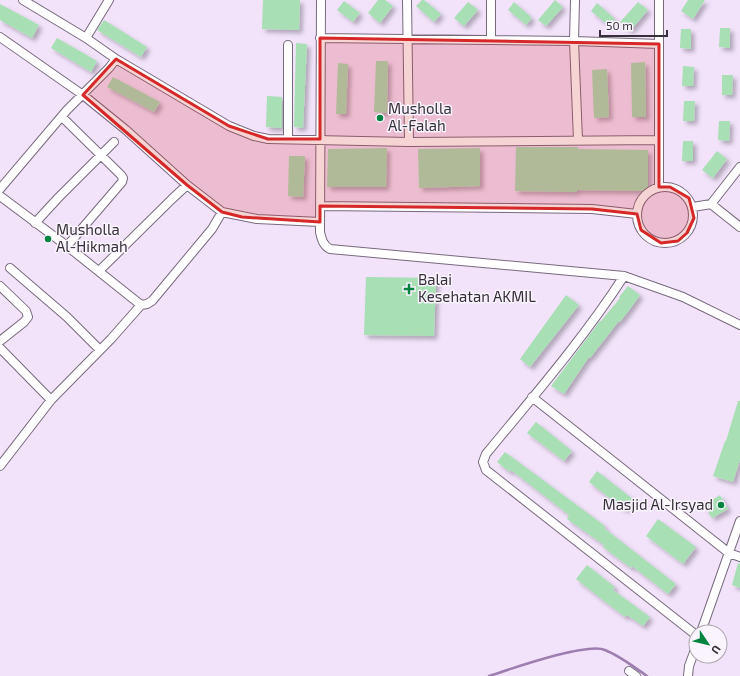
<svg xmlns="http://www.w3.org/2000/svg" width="740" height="676" font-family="'Exo 2',sans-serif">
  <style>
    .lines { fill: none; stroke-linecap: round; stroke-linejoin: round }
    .stream { stroke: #9e7eb0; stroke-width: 2.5 }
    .building { fill: #a8dfb4; filter: url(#shadow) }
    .street-casing { stroke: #776a7e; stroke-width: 10 }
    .street { stroke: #fff; stroke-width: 8 }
    .marked { fill: #d62828; fill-opacity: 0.2; stroke: #d62828; stroke-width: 3; stroke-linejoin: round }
    .poi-dot { fill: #00843f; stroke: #faf4fe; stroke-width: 1.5 }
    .labels { text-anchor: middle; stroke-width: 3; stroke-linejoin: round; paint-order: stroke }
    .poi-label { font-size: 15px; fill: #353039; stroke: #faf4fe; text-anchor: start }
  </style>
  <defs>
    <filter id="shadow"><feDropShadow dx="3.5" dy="3.5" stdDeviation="2" flood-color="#0004"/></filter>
  </defs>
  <rect width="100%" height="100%" fill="#f2e3fb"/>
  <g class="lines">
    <path class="stream" d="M489,676C511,669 587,642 605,650C620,656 634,667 647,676"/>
  </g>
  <path class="building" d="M263,0H300L299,30L262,29Z
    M378,0H385L393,6L380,23L368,13Z
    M422,0H424L441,14L434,22L416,6Z
    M555,0L563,7L546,26L538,20Z
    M688,0H705L693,19L681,11Z
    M344,1L360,13L353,22L337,10Z
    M468,2L478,10L464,26L454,18Z
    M514,2L532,18L526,25L508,10Z
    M638,2L648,10L630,31L620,22Z
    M597,3L615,19L609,26L591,11Z
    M0,4L39,25L32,38L0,20Z
    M104,20L147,47L141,57L97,30Z
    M720,28H730V48L719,47Z
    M681,29H691V49L680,48Z
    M57,38L97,61L91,72L51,48Z
    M296,43L307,44L303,128L294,127Z
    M376,61H388L387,113L374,112Z
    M645,62L646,117H632L631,63Z
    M338,63L348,64L346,114H336Z
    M683,66L694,67L693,86H682Z
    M607,69L609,117L594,118L592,70Z
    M722,75H733L732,95H722Z
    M113,77L160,102L154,112L107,87Z
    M267,96L282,97V128L266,127Z
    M684,101H695L694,121H683Z
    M719,121H730L729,141L718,140Z
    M683,141H693V161H682Z
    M516,147H578V149L648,150V191L577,190V192L515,191Z
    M387,148L386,187H327L328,149Z
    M480,148V186L419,188L418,149Z
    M717,151L727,159L713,178L702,170Z
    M289,156H305L303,197L288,196Z
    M366,277L436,278L434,336L364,335Z
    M628,286L640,295L630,309L620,322L619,321L590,358L589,357L564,394L551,386L600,321H601L620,298L619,297Z
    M566,295L579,305L530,367L520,359Z
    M738,401H740V460L733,482L713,476L725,441H726Z
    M536,422L572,451L564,461L527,433Z
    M505,452L605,526L604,528L676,584L668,594L632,566L631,568L603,547L604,545L567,519L569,515L511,470L510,472L497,462Z
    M597,471L634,500L625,510L589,482Z
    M720,495L728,509L712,518L704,505Z
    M658,519L696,547L683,564L646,536Z
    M738,563L740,564V588L732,585Z
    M587,565L615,587L613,590L650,617L643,626L627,615L625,617L604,601L576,579Z"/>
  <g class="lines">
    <g class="street-casing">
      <path id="street" d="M23,0L86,38L116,59
        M321,0L320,232C322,240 323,245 330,249L624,276L683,297L740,325
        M407,0L409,142
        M575,0L574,41L578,140
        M659,0V187
        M0,37L83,95L126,130L187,185L222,212L257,219L320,222
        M86,38L109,0
        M320,38L574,41L659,44
        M491,40V0
        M62,117L121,175L123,178L122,182L67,246
        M288,139V45
        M637 215a28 28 0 1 1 56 0a28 28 0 1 1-56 0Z
        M0,189L67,110L109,68L116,59L229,126L254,136L268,139L409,142L659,140
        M0,196L67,246L141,305
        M711,204L740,227
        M320,206L592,209L637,214
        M693,207L711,204L740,167
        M35,223L58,198L114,142
        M10,268L67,317L100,350
        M99,271L172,199L187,185
        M624,276C584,338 533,397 486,454L483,462L486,470L696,635
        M0,286L26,311L28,317L24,322L0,341
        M0,348L51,400
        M532,397L729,553L740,557
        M0,466L51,400L111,339L141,305L147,304L152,301L212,229L222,212
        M701,632L740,521
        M629,671L636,676
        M688,676L689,666L696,647"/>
    </g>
    <use href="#street" class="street"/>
  </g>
  <path class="marked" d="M320,38L659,44V187H670L689,198L694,218L687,233L678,241L661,243L641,230L637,214L592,209L320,206V222L242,217L222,212L187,185L83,95L116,59L229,126L268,139H320Z"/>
  <g class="poi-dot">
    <circle cx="380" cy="118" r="4"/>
    <circle cx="48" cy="239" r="4"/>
    <path d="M407 283h4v4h4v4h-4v4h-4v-4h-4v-4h4z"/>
    <circle cx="721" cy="505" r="4"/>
  </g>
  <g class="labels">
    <g class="poi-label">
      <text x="388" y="114">Musholla<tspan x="388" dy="17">Al-Falah</tspan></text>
      <text x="56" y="235">Musholla<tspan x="56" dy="17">Al-Hikmah</tspan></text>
      <text x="418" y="285">Balai<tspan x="418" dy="17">Kesehatan AKMIL</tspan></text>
      <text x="713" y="510" text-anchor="end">Masjid Al-Irsyad</text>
    </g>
  </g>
  <g transform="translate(708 644) rotate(125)"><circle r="19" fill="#faf4fe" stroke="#aba6af"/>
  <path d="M0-3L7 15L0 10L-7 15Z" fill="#00843f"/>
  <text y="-6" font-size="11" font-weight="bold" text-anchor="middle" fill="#353039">U</text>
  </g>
  <path d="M600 30v6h67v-6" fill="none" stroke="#353039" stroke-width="2"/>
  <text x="606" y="30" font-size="12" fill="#353039" stroke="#faf4fe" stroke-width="3" paint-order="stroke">50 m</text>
</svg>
